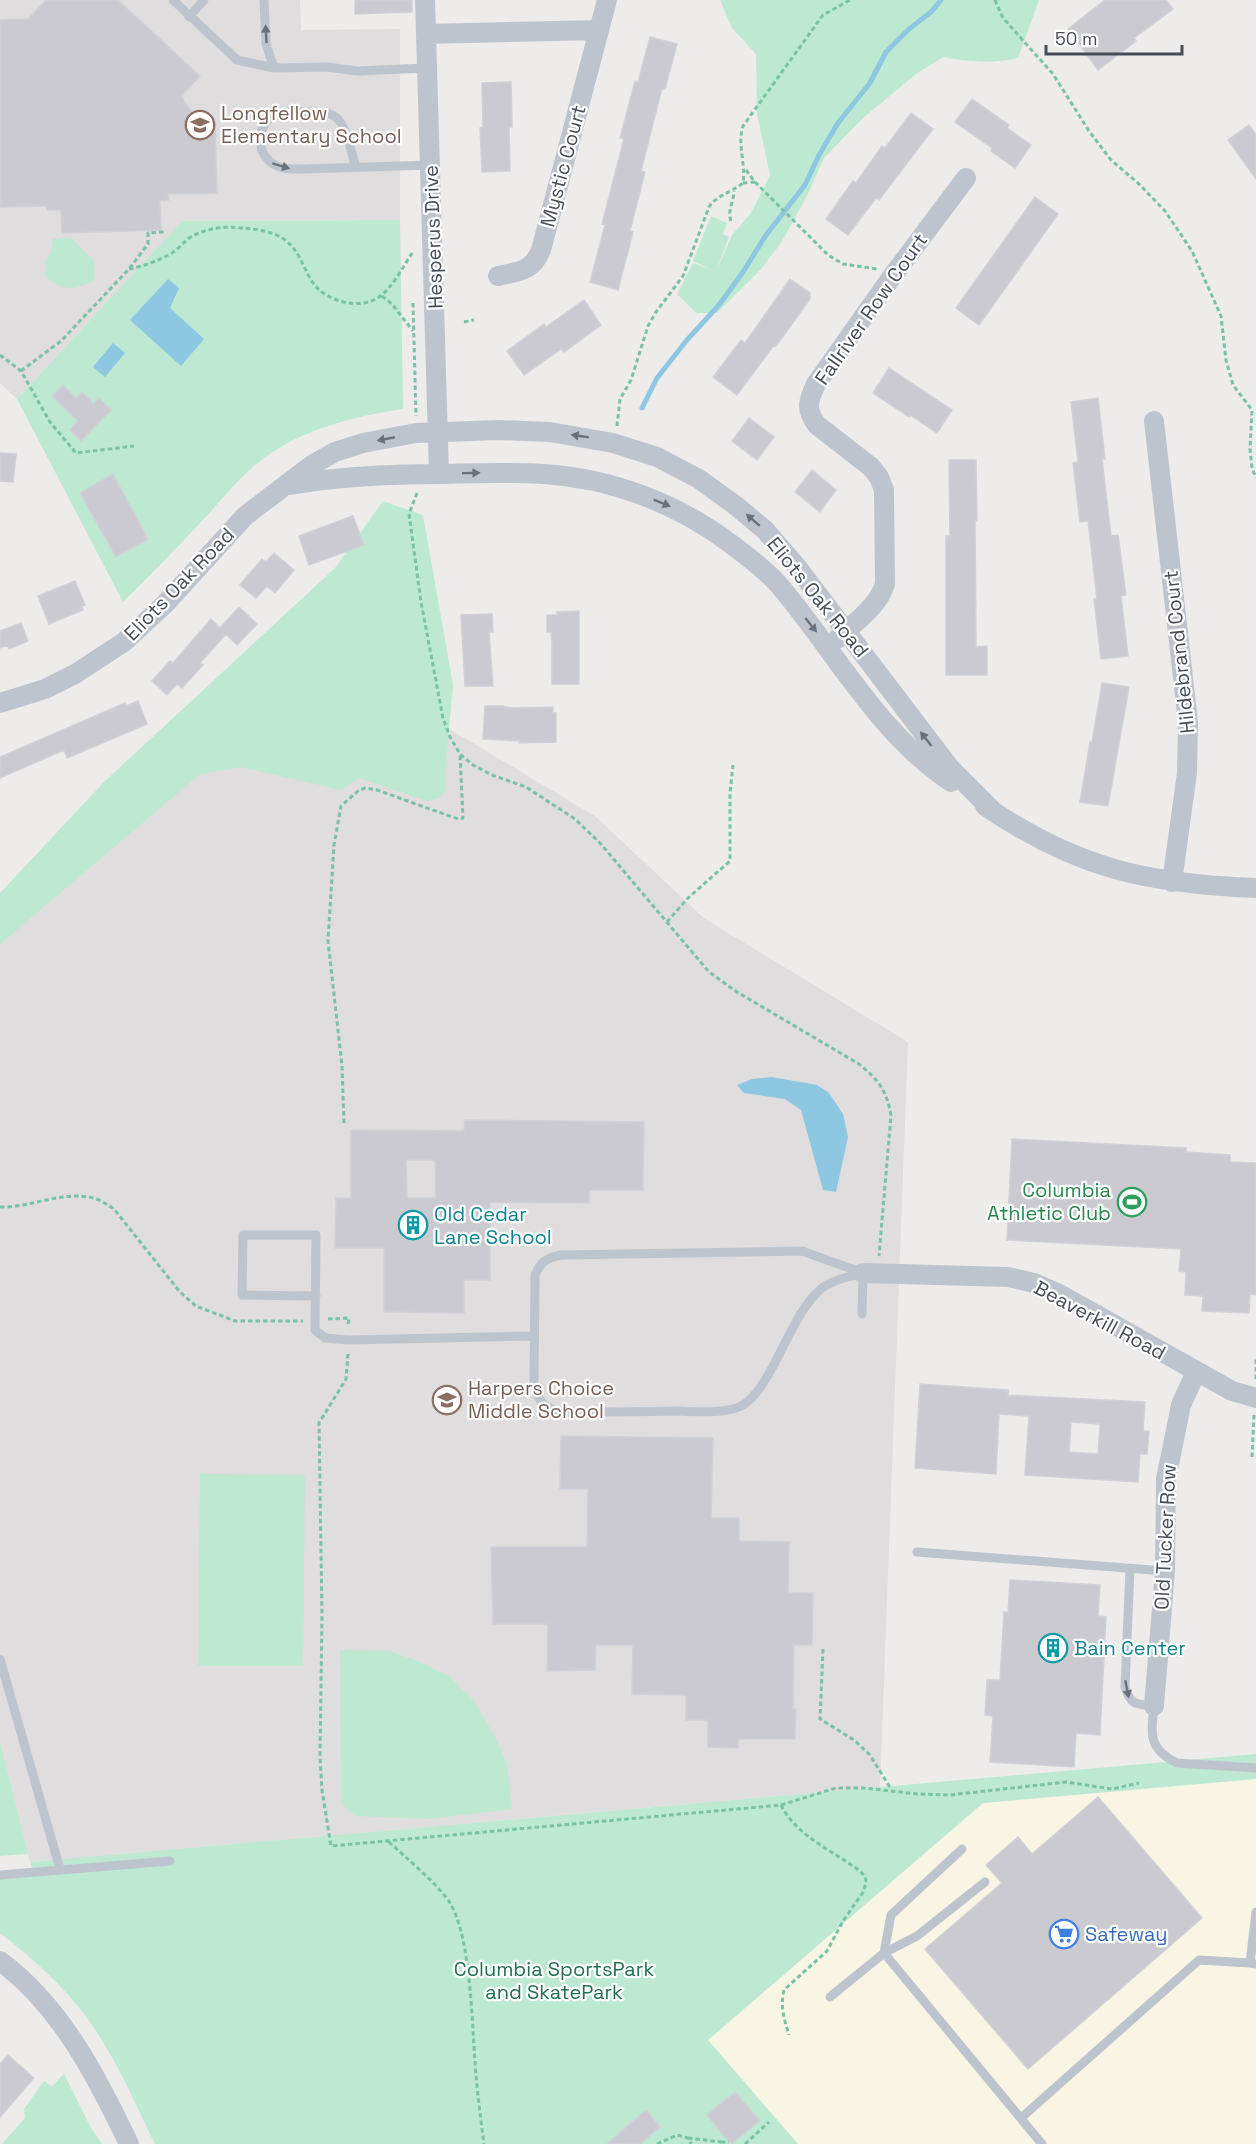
<svg xmlns="http://www.w3.org/2000/svg" width="1256" height="2144" font-family="'Space Grotesk',sans-serif">
  <style>
    .commercial { fill: #f9f5e5 }
    .education { fill: #dfdddd }
    .green { fill: #bde8d2 }
    .water { fill: #8ec7e1 }
    .lines { fill: none; stroke-linecap: round; stroke-linejoin: round }
    .stream { stroke: #8ec7e1; stroke-width: 5 }
    .building { fill: #cacad0; stroke: #d0d1d7; stroke-width: 1.5; fill-rule: evenodd }
    .path { stroke: #79c2a6; stroke-width: 3; stroke-dasharray: 4.5 3; stroke-linecap: butt }
    .service { stroke: #bec4cd; stroke-width: 9 }
    .minor { stroke: #bec4cd; stroke-width: 20 }
    .oneway { fill: #6a717a }
    .labels { text-anchor: middle; stroke-width: 4.5; stroke-linejoin: round; paint-order: stroke }
    .education-label { font-size: 20px; fill: #785e54; stroke: #fff; text-anchor: start }
    .street-label { font-size: 20px; fill: #464d57; stroke: #fff }
    .leisure-label { font-size: 20px; fill: #27864d; stroke: #fff; text-anchor: end }
    .culture-label { font-size: 20px; fill: #0d838f; stroke: #fff; text-anchor: start }
    .shop-label { font-size: 20px; fill: #366cbe; stroke: #fff; text-anchor: start }
    .park-label { font-size: 20px; fill: #206f4f; stroke: #fff }
  </style>
  <rect width="100%" height="100%" fill="#eeeceb"/>
  <path class="commercial" d="M1256,1779V2144H798L708,2040L983,1803Z"/>
  <path class="education" d="M0,0H300L301,30L400,29V220L182,221L17,399L0,383Z
    M431,718L595,816L705,919L908,1042L880,1787L30,1862L0,1757V905L149,766Z"/>
  <path class="green" d="M720,0H1039L1018,58C992,64 970,62 943,57L916,74L863,118L824,158L807,196L781,243L761,269L717,313H696L677,294L693,263L714,271L693,261L711,216L727,223L723,234L729,237L716,272L732,235L751,213L770,175L757,114L756,54L732,28Z
    M400,220L403,409C357,416 306,428 267,456C241,474 224,498 203,520C177,548 150,575 123,602L17,399L182,221Z
    M71,238L94,261V281C73,290 64,292 45,276L46,259L52,253V239Z
    M383,501L423,515L453,685L445,773L446,789L439,798L427,801L359,778L341,790L241,767L200,774L0,944V893L104,782L335,568Z
    M200,1474L305,1475L303,1666H198Z
    M340,1650L389,1651L417,1661L448,1676L474,1701L495,1737L507,1764L512,1809L429,1819L355,1816L341,1803Z
    M0,1742L28,1854L0,1856Z
    M1256,1754V1779L983,1803L708,2040L798,2144H155C138,2110 123,2074 103,2042C77,1998 40,1964 0,1933V1877L34,1873L30,1862Z
    M64,2074L91,2128L102,2144H2L25,2118L24,2109L44,2081L52,2086Z"/>
  <path class="water" d="M168,279L179,288L170,308L204,339L181,366L130,320Z
    M113,343L125,353L105,377L93,367Z
    M772,1077L817,1085L829,1093L843,1114L848,1137L836,1192L823,1190L801,1110L785,1099L744,1093L737,1085L752,1079Z"/>
  <g class="lines">
    <path class="stream" d="M642,408L657,378L687,340L719,305L743,272L766,235L805,185L819,155L838,123L870,83L886,52L909,29L931,12L941,0"/>
  </g>
  <path class="building" d="M46,0H118L200,76L181,96L191,111V124L215,123L217,193L168,194L169,200L160,201L161,230L62,233L61,210H47V206L0,207V20L28,19Z
    M355,0H412V12L355,14Z
    M1105,0H1166L1173,9L1134,38L1136,41L1098,70L1068,29Z
    M650,37L677,44L665,89L662,88L641,171L645,172L630,231L633,232L618,290L590,282L605,225L602,224L624,139L620,138L635,81L638,82Z
    M511,82L512,127H509L510,171L482,172L480,128L483,127L482,83Z
    M972,99L1009,125L1007,128L1031,145L1015,168L991,151L992,148L955,122Z
    M911,113L933,129L879,200L876,198L848,235L826,219L853,181L856,183L882,146L885,148Z
    M1249,125L1256,135V179L1228,140Z
    M1035,197L1058,214L979,325L956,308Z
    M790,279L810,293V299L776,346L774,345L737,395L713,377L741,340L745,343Z
    M584,300L601,325L564,352L561,349L524,375L507,351L544,324L546,327Z
    M889,368L952,410L937,433L910,415L909,417L873,393Z
    M63,385L76,398L82,392L94,404L99,398L111,410L81,441L70,430L78,421L52,396Z
    M1098,398L1105,459H1102L1111,536L1118,535L1126,595L1121,596L1128,656L1101,659L1094,599H1097L1088,521L1080,522L1073,463L1078,462L1071,402Z
    M749,418L774,437L757,460L732,441Z
    M0,453L16,454L13,482L0,481Z
    M949,460H976L977,521H975L976,647L987,646V675H946V536H950Z
    M812,470L836,490L820,512L795,492Z
    M113,474L148,539L116,557L80,493Z
    M353,516L364,545L309,565L299,536Z
    M274,553L294,570L275,593L267,586L256,598L240,585L262,559L266,562Z
    M75,581L85,605L82,606L83,610L49,624L38,596Z
    M239,607L257,624L237,645L226,634L200,663L203,665L182,688L177,684L167,695L152,681L170,661L173,663L211,619L220,628Z
    M579,611V684H552V642L551,632H547V615H557V612Z
    M492,614L493,632H489L493,686H465L461,615Z
    M21,623L28,641L9,649L8,645L0,648V631Z
    M1102,683L1129,687L1108,806L1080,802L1090,742H1092Z
    M138,701L147,724L67,758L64,750L0,778V757L125,703L126,706Z
    M485,706H502L511,708L553,707V713H556V742L519,743V741L483,739Z
    M465,1120L644,1122L643,1190H589V1203L490,1202V1280H464V1313L384,1312V1248H335L336,1198H351V1130L464,1131ZM406,1160H435L436,1198H407Z
    M1012,1139L1186,1148V1152L1230,1155V1162L1256,1163V1295L1250,1294L1249,1313L1202,1311L1203,1296L1185,1295L1186,1272L1179,1271L1181,1249L1007,1240Z
    M920,1384L1008,1390V1395L1145,1402L1143,1431H1149L1147,1454H1140L1138,1482L1025,1475L1029,1416L999,1414L996,1474L915,1468ZM1071,1422L1100,1424L1098,1454L1069,1452Z
    M561,1436L713,1438L711,1518H739V1541L789,1542L788,1593H813L812,1645H794L793,1709H796L795,1739H738V1748L708,1747V1720H686V1695L632,1694L633,1645H596L595,1670L547,1671L548,1624H493L491,1547H587L588,1489H560Z
    M1010,1580L1100,1585L1098,1616L1106,1617L1100,1735L1076,1733L1074,1767L990,1762L993,1716L985,1715L987,1680H1000L1004,1612L1008,1613Z
    M1098,1797L1202,1918L1028,2069L925,1949L1002,1883L986,1865L1018,1837L1032,1854Z
    M8,2055L34,2078L0,2117V2064Z
    M735,2092L760,2121L731,2144L707,2115Z
    M646,2110L660,2127L640,2144H607Z"/>
  <g class="lines">
    <path class="path" d="M995,0L1003,18L1053,74L1089,131L1111,160L1139,184L1165,211L1192,251L1221,316L1226,360L1233,385L1252,410L1250,449L1252,468L1256,478
      M746,170L755,182L828,255L843,264L877,269
      M743,183L755,182
      M731,221C727,211 734,201 734,191
      M129,269C144,266 158,261 172,253C178,249 183,243 189,238C205,228 224,226 242,228C255,229 271,231 282,238C299,248 303,268 313,283C326,301 359,311 379,297C393,287 403,267 412,253
      M382,296L392,304L413,331
      M413,303L416,416
      M464,322L474,320
      M0,355L21,371L50,422L76,453L134,446
      M21,371L61,341L129,269L148,244V233L164,232
      M617,426L620,399L631,380L648,326L656,312L683,276L709,207C717,195 732,192 743,183C746,164 737,145 743,126L823,15L850,0
      M417,493L409,514L421,602L443,718L450,737L460,754L473,765L492,775L526,787L575,819L600,843L709,972L737,992L859,1064C879,1081 886,1089 891,1115L879,1256
      M667,922L688,898L730,861V793L733,765
      M344,1123L342,1066L328,941L334,845L341,806L358,791L365,788L377,790L458,819L463,818L460,754
      M0,1207C29,1208 59,1192 88,1197C98,1198 106,1204 114,1209L180,1292L196,1306L235,1321H303
      M328,1319L349,1318L348,1326
      M348,1354L346,1379L319,1423L322,1615L320,1757L322,1790L331,1846L781,1805L836,1788H865L917,1794L950,1795L1066,1782L1112,1789L1139,1783
      M1256,1379V1359
      M1252,1457L1254,1415
      M823,1649L820,1719L854,1740L870,1755L891,1789
      M781,1805C796,1835 829,1849 856,1868L863,1874L866,1880L864,1891L843,1921L827,1951L784,1990C780,2006 784,2019 789,2035
      M389,1842C405,1857 439,1885 450,1903C472,1939 472,2032 476,2075C478,2098 481,2121 484,2144
      M688,2138L721,2142V2144
      M721,2142H729
      M657,2144L677,2135L688,2138L691,2144
      M745,2144L769,2122"/>
    <path class="service" d="M173,0L237,60L274,68L327,67L357,71L426,68
      M264,0L266,44L274,68
      M189,17L204,0
      M356,167C351,154 349,135 341,123C335,113 324,112 313,112C303,112 290,111 281,113C255,120 253,155 277,166C285,170 295,169 304,169L431,165
      M802,1251L863,1273C849,1277 832,1280 821,1289C789,1315 773,1389 741,1406C722,1415 693,1411 673,1411C636,1412 599,1412 563,1412C544,1408 541,1405 534,1387L535,1275C541,1261 547,1258 561,1255Z
      M316,1296L242,1295L243,1235H316L315,1330L325,1338L348,1340L534,1336
      M862,1314L863,1273
      M917,1552L1165,1571
      M1130,1568L1125,1687C1131,1706 1136,1704 1154,1706C1151,1734 1148,1749 1177,1763L1256,1768
      M0,1659L60,1869
      M0,1875L170,1861
      M985,1882L917,1936L884,1953L1042,2144
      M1256,1912L1250,1963L1256,1964
      M830,1997L884,1953L891,1915L962,1849
      M1021,2118L1199,1960L1250,1963"/>
    <path class="minor" d="M425,0L439,474
      M426,34L599,30
      M498,276C519,271 532,272 541,250L607,0
      M1154,421L1188,722L1187,773L1172,882
      M290,485C340,476 392,474 443,474C476,473 509,472 543,474C610,478 677,503 731,544C747,556 766,570 779,585C835,651 878,733 951,782
      M837,639C854,623 878,607 885,584L884,490L879,477L871,467L817,425C805,409 808,401 816,384L891,278L966,178
      M0,703L45,689L75,674L124,642L165,604L245,516L312,465L335,452L363,443L416,433L499,430L550,432L613,443L657,457L699,479L735,505L765,530L797,567L950,768L994,812
      M985,806C1076,868 1147,884 1256,888
      M863,1273L1008,1277L1034,1283L1061,1295L1232,1391L1256,1398
      M1154,1706L1165,1571L1166,1479L1181,1405L1196,1372
      M0,1961C61,2006 97,2077 129,2144"/>
  </g>
  <defs><path id="oneway-solid" d="M-6-.8H1V-3.2L6.5 0L1 3.2V.8H-6Z" transform="scale(1.5)"/></defs>
  <g class="oneway">
    <use href="#oneway-solid" transform="translate(266 34) rotate(-93)"/>
    <use href="#oneway-solid" transform="translate(281 166) rotate(17)"/>
    <use href="#oneway-solid" transform="translate(580 436) rotate(-171)"/>
    <use href="#oneway-solid" transform="translate(386 439) rotate(169)"/>
    <use href="#oneway-solid" transform="translate(471 473) rotate(-1)"/>
    <use href="#oneway-solid" transform="translate(662 503) rotate(22)"/>
    <use href="#oneway-solid" transform="translate(753 520) rotate(-139)"/>
    <use href="#oneway-solid" transform="translate(811 625) rotate(51)"/>
    <use href="#oneway-solid" transform="translate(926 739) rotate(-128)"/>
    <use href="#oneway-solid" transform="translate(1127 1689) rotate(79)"/>
  </g>
  <defs>
    <g id="school-ring" transform="scale(1.5)"><circle r="9.5" fill="#fff" stroke="#8d6e63" stroke-width="1.5"/><path d="M0-5L7-2L0 1L-7-2ZM-4 1L0 2.5L4 1V4Q0 6-4 4Z" fill="#8d6e63"/></g>
    <g id="stadium-ring" transform="scale(1.5)"><circle r="9.5" fill="#fff" stroke="#2e9e5b" stroke-width="1.5"/><path d="M0-5a6.5 5 0 1 0 0 10a6.5 5 0 1 0 0-10ZM-3.5-1.8h7v3.6h-7Z" fill="#2e9e5b"/></g>
    <g id="building-ring" transform="scale(1.5)"><circle r="9.5" fill="#fff" stroke="#0f9aa8" stroke-width="1.5"/><path d="M-4-6H4V6H1V3H-1V6H-4ZM-2.5-4.3h1.7v1.8h-1.7ZM.8-4.3h1.7v1.8H.8ZM-2.5-1h1.7V.8h-1.7ZM.8-1h1.7V.8H.8Z" fill="#0f9aa8"/></g>
    <g id="supermarket-ring" transform="scale(1.5)"><circle r="9.5" fill="#fff" stroke="#3f7fe0" stroke-width="1.5"/><path d="M-6-5.5h2.5l.6 2H6L4.5 2H-2.5L-4.4-4H-6ZM-1.5 3.2a1.3 1.3 0 1 0 .1 0ZM3 3.2a1.3 1.3 0 1 0 .1 0Z" fill="#3f7fe0"/></g>
  </defs>
  <g fill-rule="evenodd">
    <use href="#school-ring" x="200" y="125"/>
    <use href="#stadium-ring" x="1132" y="1202"/>
    <use href="#building-ring" x="413" y="1225"/>
    <use href="#school-ring" x="447" y="1400"/>
    <use href="#building-ring" x="1053" y="1648"/>
    <use href="#supermarket-ring" x="1064" y="1934"/>
  </g>
  <g class="labels">
    <g class="education-label">
      <text x="221" y="120">Longfellow<tspan x="221" dy="23">Elementary School</tspan></text>
      <text x="468" y="1395">Harpers Choice<tspan x="468" dy="23">Middle School</tspan></text>
    </g>
    <g class="street-label">
      <text transform="translate(563 166) rotate(-75)" y="7">Mystic Court</text>
      <text transform="translate(433 237) rotate(-92)" y="7">Hesperus Drive</text>
      <text transform="translate(871 309) rotate(-55)" y="7">Fallriver Row Court</text>
      <text transform="translate(179 584) rotate(-46)" y="7">Eliots Oak Road</text>
      <text transform="translate(818 597) rotate(51)" y="7">Eliots Oak Road</text>
      <text transform="translate(1179 652) rotate(-96)" y="7">Hildebrand Court</text>
      <text transform="translate(1100 1320) rotate(28)" y="7">Beaverkill Road</text>
      <text transform="translate(1165 1537) rotate(-87)" y="7">Old Tucker Row</text>
    </g>
    <g class="leisure-label">
      <text x="1111" y="1197">Columbia<tspan x="1111" dy="23">Athletic Club</tspan></text>
    </g>
    <g class="culture-label">
      <text x="434" y="1221">Old Cedar<tspan x="434" dy="23">Lane School</tspan></text>
      <text x="1074" y="1655">Bain Center</text>
    </g>
    <g class="shop-label">
      <text x="1085" y="1941">Safeway</text>
    </g>
    <g class="park-label">
      <text x="554" y="1976">Columbia SportsPark<tspan x="554" dy="23">and SkatePark</tspan></text>
    </g>
  </g>
  <path d="M1046 45v9h136v-9" fill="none" stroke="#464d57" stroke-width="3"/>
  <text x="1055" y="45" font-size="18" fill="#464d57" stroke="#ffffff" stroke-width="4.5" paint-order="stroke">50 m</text>
</svg>
